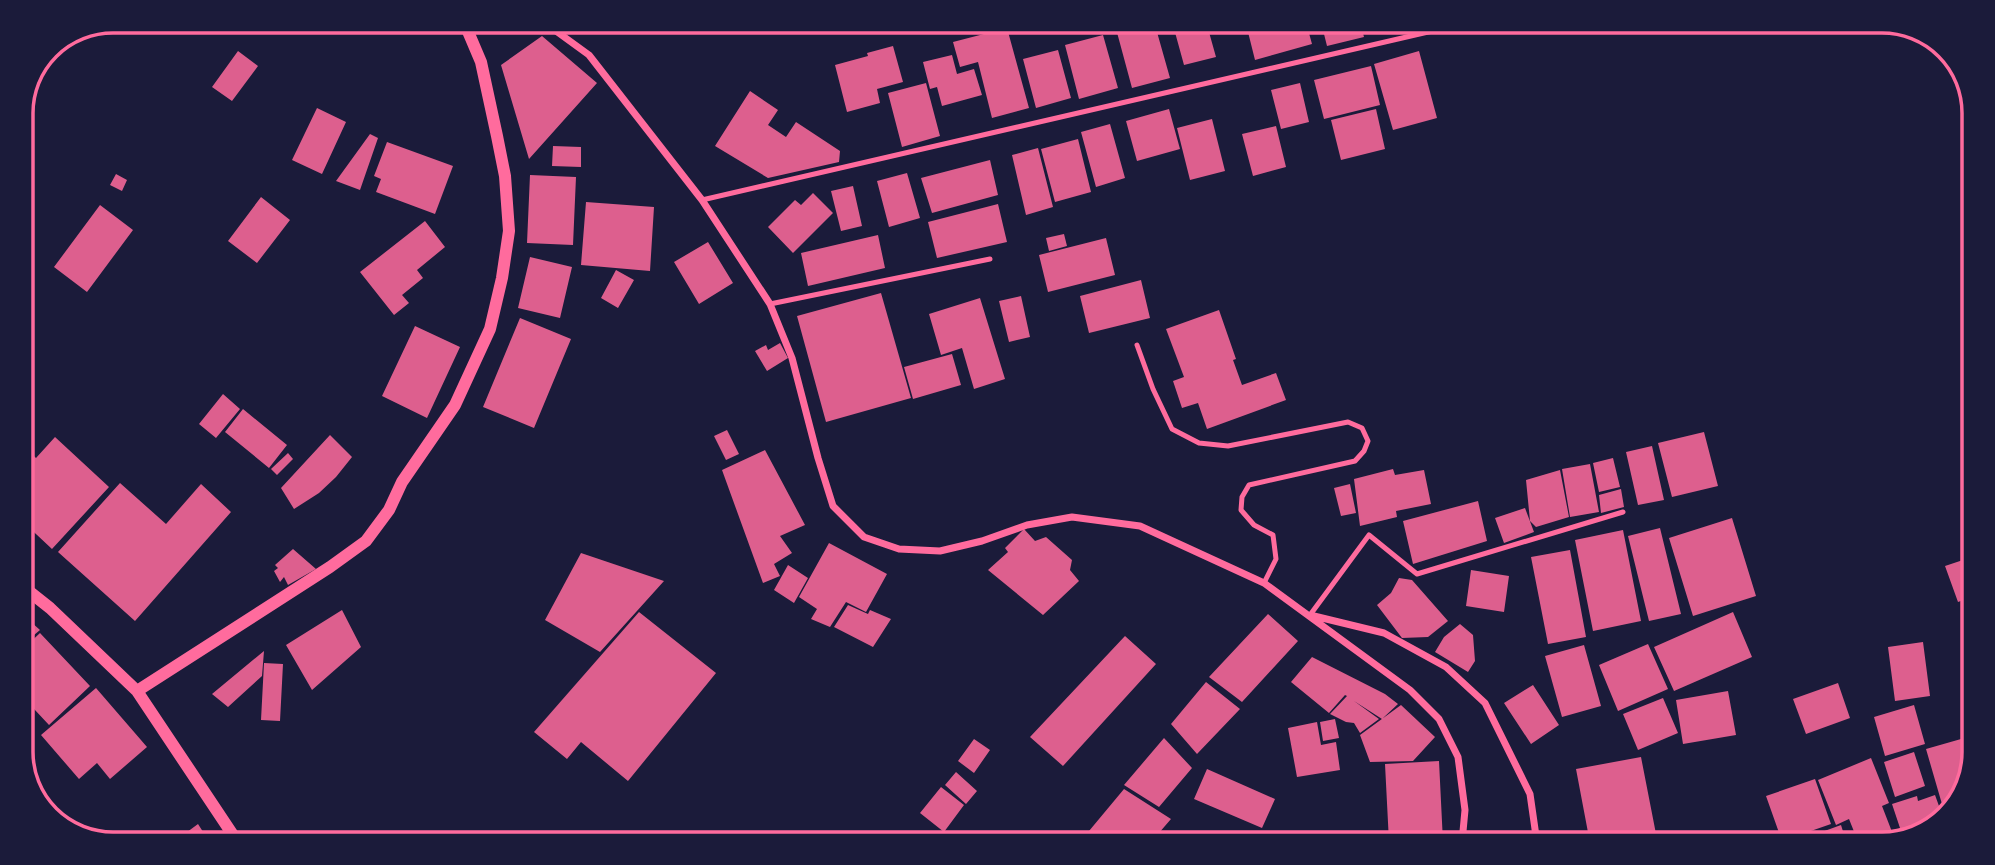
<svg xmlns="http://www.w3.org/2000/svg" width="1995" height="865" font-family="Manrope,sans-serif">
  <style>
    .building { fill: #dd5f8e }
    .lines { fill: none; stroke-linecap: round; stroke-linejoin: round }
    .service { stroke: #ff6b9d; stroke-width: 5 }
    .minor { stroke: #ff6b9d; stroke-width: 7 }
    .tertiary { stroke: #ff6b9d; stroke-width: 12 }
    .rim { fill: none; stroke: #ff6b9d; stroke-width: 3.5 }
  </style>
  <rect width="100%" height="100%" fill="#1b1b3a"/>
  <path class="building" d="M1115,25H1155L1170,78L1132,88Z
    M1173,25H1207L1216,57L1184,65Z
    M1258,25L1307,26L1312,44L1255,60L1247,28Z
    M1322,26H1361L1364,37L1327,46Z
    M1007,28L1029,108L992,118L978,62L960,67L953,42Z
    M1103,35L1118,88L1079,99L1065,45Z
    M542,36L597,83L529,159L501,65Z
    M893,46L903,82L877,89L880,103L847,112L835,65L868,56L867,53Z
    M1058,50L1071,98L1036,108L1023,59Z
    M238,51L258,66L232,101L212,87Z
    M1419,51L1437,118L1393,130L1374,64Z
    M952,55L957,74L974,69L982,95L942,106L937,87L930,89L923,62Z
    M1371,66L1380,105L1324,119L1314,80Z
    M926,83L940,136L902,147L888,93Z
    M1300,83L1309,122L1281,129L1271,90Z
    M750,91L778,110L768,125L786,137L796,122L840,151L839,162L768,178L715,146Z
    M317,108L346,122L322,174L292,160Z
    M1169,109L1180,149L1137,161L1126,121Z
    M1376,109L1385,149L1341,160L1331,120Z
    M1212,119L1225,171L1190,180L1177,128Z
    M1110,124L1125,178L1096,187L1081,132Z
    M1276,126L1286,167L1253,176L1242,134Z
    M370,134L378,138L360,190L336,181Z
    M1078,139L1091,192L1055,202L1041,149Z
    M387,142L453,166L435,214L376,192L381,179L374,176Z
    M553,146L581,147V167L552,166Z
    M1038,148L1053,207L1026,215L1012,155Z
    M990,160L998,195L932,213L921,178Z
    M907,173L920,218L889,227L877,181Z
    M116,174L127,180L122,191L110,185Z
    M530,175L576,177L573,245L527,243Z
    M853,186L862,226L841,231L831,191Z
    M813,193L833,213L793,253L768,227L795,200L801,205Z
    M261,197L290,220L257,263L228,241Z
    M586,202L654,207L650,271L581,265Z
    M998,204L1007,242L937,258L928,222Z
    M100,205L133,230L87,292L54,267Z
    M425,221L445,247L417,270L423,278L402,295L409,303L394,315L360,272Z
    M1064,234L1067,246L1049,251L1046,238Z
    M878,235L885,268L808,286L801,253Z
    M1106,238L1115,275L1048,292L1039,255Z
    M708,242L733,283L699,304L674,262Z
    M530,257L572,267L560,318L518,308Z
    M616,270L634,280L618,308L601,298Z
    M1141,280L1150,318L1089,333L1080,296Z
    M881,293L911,398L826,422L797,316Z
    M1021,296L1030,337L1009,342L999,301Z
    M980,298L1005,379L974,389L962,348L941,355L929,314Z
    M1219,310L1236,359L1233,360L1242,385L1276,373L1286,400L1207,429L1198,403L1182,408L1173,381L1184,377L1166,329Z
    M520,318L571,339L534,428L483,407Z
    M415,326L460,347L427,418L382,396Z
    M780,343L788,358L767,371L755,351L766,345L768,350Z
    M952,354L961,385L913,399L904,367Z
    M223,394L240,409L216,438L199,424Z
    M243,409L287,445L269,468L225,432Z
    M727,430L739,454L726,460L714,436Z
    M1704,432L1718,486L1672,497L1658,443Z
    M330,435L352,457L336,477L319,493L294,509L281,488Z
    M55,437L109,487L52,549L21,520V444L36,458Z
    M1652,446L1664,500L1638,505L1626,452Z
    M765,450L805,525L780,536L792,553L774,564L780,576L763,583L722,470Z
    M288,453L293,459L277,475L271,469Z
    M1613,458L1620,487L1599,492L1593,463Z
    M1590,464L1599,512L1570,517L1562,469Z
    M1393,469L1395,475L1424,470L1431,504L1396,511L1397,517L1360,526L1354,479Z
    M1560,470L1569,517L1536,527L1530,521L1526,480Z
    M120,483L166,524L201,484L231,512L135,621L58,552Z
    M1350,484L1356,513L1341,516L1334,488Z
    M1621,489L1624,507L1601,513L1599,495Z
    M1478,501L1487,541L1413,564L1403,521Z
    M1525,508L1534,532L1504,543L1495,518Z
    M1732,518L1756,596L1693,616L1669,538Z
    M1660,528L1681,614L1649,621L1628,536Z
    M1024,529L1035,541L1046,537L1072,560L1070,570L1079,581L1043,615L988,570L1008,552L1005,548Z
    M1623,530L1641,621L1593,631L1575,540Z
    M829,543L887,574L866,612L846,602L830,627L811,619L817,609L799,597Z
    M293,549L316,569L288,585L284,577L280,582L274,571L278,568L275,565Z
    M1570,550L1586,637L1548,644L1531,557Z
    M581,553L664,581L600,652L545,620Z
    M1969,558V598L1958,602L1945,566Z
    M788,565L808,578L794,603L774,590Z
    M1471,570L1509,576L1504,612L1466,606Z
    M1399,578L1412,580L1448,621L1428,637L1402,638L1377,605L1391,593Z
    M848,605L868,614L870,610L891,619L873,647L834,627Z
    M342,610L361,647L312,690L286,645Z
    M639,612L716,673L628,781L581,742L567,759L534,732Z
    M1733,612L1752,657L1674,691L1654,647Z
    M21,613L40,630L21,646Z
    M1268,614L1298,641L1242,702L1209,677Z
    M1460,624L1473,635L1475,661L1468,672L1435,652L1444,637Z
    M40,633L90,686L49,725L21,695V651Z
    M1125,636L1156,664L1063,766L1030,737Z
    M1923,642L1930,696L1895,701L1888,647Z
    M1648,644L1668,689L1618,711L1599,665Z
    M1584,645L1601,706L1562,717L1545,656Z
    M264,651L262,676L228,707L212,694Z
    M1312,657L1385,694L1398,704L1382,719L1354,701L1379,719L1360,733L1354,723L1346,722L1330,714L1347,696L1345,695L1329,713L1291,682Z
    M264,663L283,664L280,721L261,720Z
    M1206,682L1240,709L1197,754L1171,724Z
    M1838,683L1850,718L1806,734L1793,699Z
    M1533,685L1559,725L1531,744L1504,703Z
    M96,688L147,747L110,779L97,763L79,779L41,735Z
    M1728,691L1736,735L1683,744L1676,700Z
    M1663,698L1678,733L1638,750L1623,714Z
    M1401,705L1435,737L1413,761L1370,762L1360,735Z
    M1914,705L1925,744L1885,756L1874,717Z
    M1335,719L1339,738L1323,741L1320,722Z
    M1317,722L1321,745L1336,742L1340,770L1297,777L1288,728Z
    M1968,737L1967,787L1948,810L1944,811L1926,749Z
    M1164,738L1192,768L1159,807L1124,785Z
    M974,739L990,750L974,773L958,761Z
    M1914,752L1925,786L1895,797L1884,762Z
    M1641,757L1657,839L1636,843H1590L1576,769Z
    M1871,758L1889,803L1882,806L1894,837L1876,844H1859L1849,819L1836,825L1818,780Z
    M1439,761L1443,842H1389L1385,764Z
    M1207,769L1275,799L1262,828L1194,799Z
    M956,772L977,791L966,804L945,785Z
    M1815,779L1831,824L1782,841L1766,796Z
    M941,787L964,805L944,832L920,813Z
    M1124,789L1171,819L1152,841H1146L1137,831L1129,841H1089L1084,837Z
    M1935,795L1943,817L1933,828L1916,834L1914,827L1901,831L1892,804L1917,796L1918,801Z
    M198,824L207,838H179Z
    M1841,825L1847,844H1810L1808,837Z"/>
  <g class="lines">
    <path class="service" d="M702,200L1454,26
      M770,304L990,259
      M1137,345L1153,389L1172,429L1199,443L1228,446L1348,422L1362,428L1368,441L1364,451L1355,461L1249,485L1242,497L1241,510L1254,525L1273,535L1276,559L1264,583
      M1310,615L1369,535L1417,574L1623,512"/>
    <path class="minor" d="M545,23L589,55L702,200L770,304L792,358L818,458L833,506L864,537L899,549L940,551L982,541L1027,525L1072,517L1140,526L1264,583L1410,690L1439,719L1458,757L1465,810L1462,842
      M1314,616L1384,633L1446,667L1485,703L1530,794L1537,843"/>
    <path class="tertiary" d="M21,585L50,608L137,691L235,838
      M137,691L330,567L366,541L389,510L402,482L455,405L490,329L502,278L509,231L505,176L497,136L481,62L464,22"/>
  </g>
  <path d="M0 0H1995V865H0ZM113 33H1882A80 80 0 0 1 1962 113V752A80 80 0 0 1 1882 832H113A80 80 0 0 1 33 752V113A80 80 0 0 1 113 33Z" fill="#1b1b3a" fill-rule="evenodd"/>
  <path class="rim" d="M113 33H1882A80 80 0 0 1 1962 113V752A80 80 0 0 1 1882 832H113A80 80 0 0 1 33 752V113A80 80 0 0 1 113 33Z"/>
</svg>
